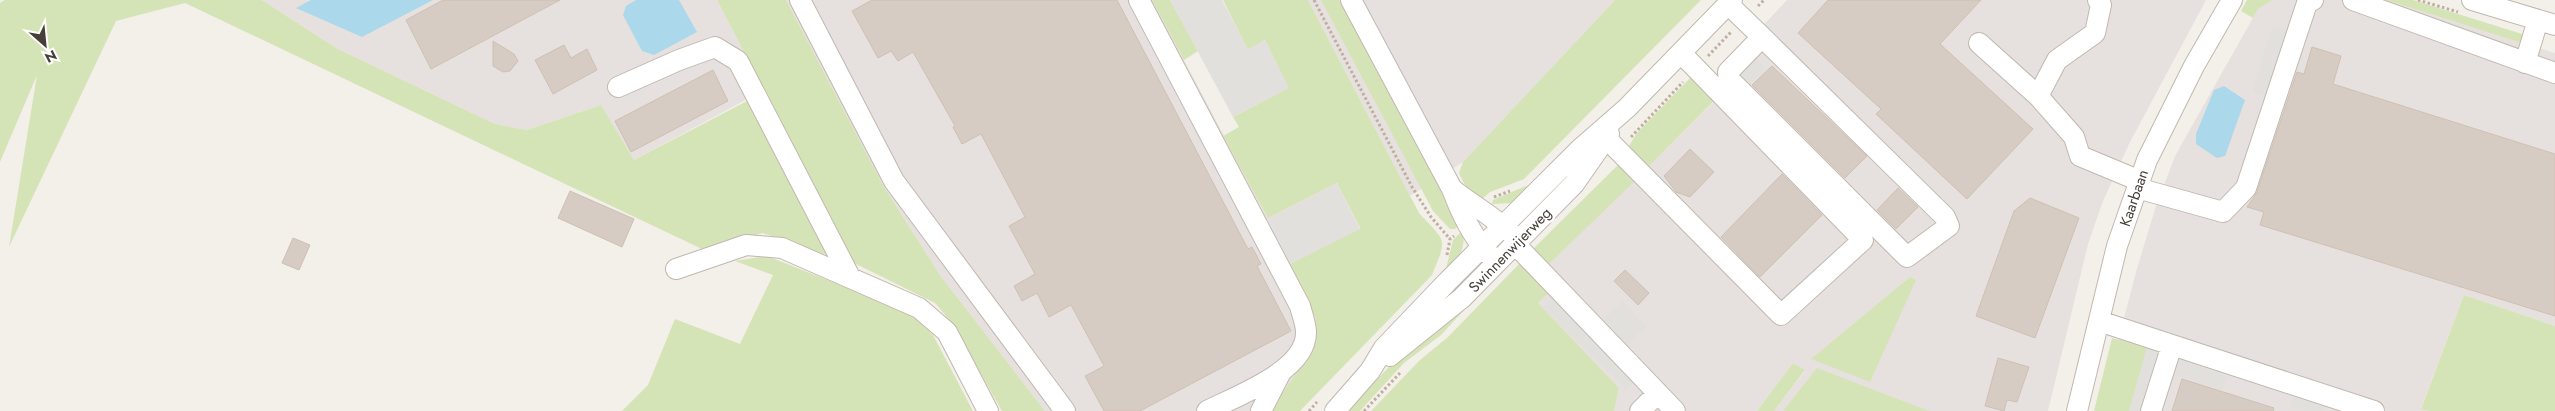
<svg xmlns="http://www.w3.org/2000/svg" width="2555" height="411" font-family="Jost,sans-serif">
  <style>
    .industrial { fill: #e6e1de }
    .green { fill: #d5e4b6 }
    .parking { fill: #e2e0dd }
    .water { fill: #abd8ea }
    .building { fill: #d7ccc3; stroke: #cec0b3 }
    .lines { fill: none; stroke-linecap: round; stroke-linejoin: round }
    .minor-casing { stroke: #c1b8af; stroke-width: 22 }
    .path { stroke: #beaf9f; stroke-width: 3; stroke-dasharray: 2.5 2.5; stroke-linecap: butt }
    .minor { stroke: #fff; stroke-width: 20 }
    .labels { text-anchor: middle; stroke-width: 5; stroke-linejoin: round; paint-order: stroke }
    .street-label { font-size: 15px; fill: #463f38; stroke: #fff }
  </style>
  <rect width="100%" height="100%" fill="#f3efe9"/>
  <path class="industrial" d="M262,0H717L764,90L634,160L601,105L527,130L495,124L336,48Z
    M786,0H1152L1268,218L1316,319L1312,350L1270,411H1045L940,275L884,187Z
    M1308,0H1615L1463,162L1410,196Z
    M1787,0H2206L2129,144L2103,201L2088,244L2048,411H1774L1805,371L1793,363L1757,411H1614L1619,388L1537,303L1547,266L1727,89L1716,76Z
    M2273,0H2386L2555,53V326L2464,295L2421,408L2430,411H2100L2136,272L2155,209L2175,156L2258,9Z"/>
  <path class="green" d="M5,0H262L336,48L495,124L527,130L601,105L634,160L749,100L830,256L763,233L702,249L185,3L116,21L9,247L37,75L0,162V3Z
    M717,0H786L884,187L940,275L1045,411H1002L952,323L935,303L854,263Z
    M1152,0H1170L1198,51L1184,60Z
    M1223,0H1308L1419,213C1446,243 1448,236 1432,275L1300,411H1270L1312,350L1316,319L1290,264L1360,228L1337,183L1268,218L1223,136L1239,127L1233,117L1288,88L1265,40L1248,50Z
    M1321,0H1340L1445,199L1461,220L1460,224L1455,229H1450L1433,211Z
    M1615,0H1701L1524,179L1490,192L1480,201L1468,191L1459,173L1463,162Z
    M2247,0H2273L2258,9L2253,18L2241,11Z
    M2386,0H2413L2522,34V43Z
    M1692,76L1715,100L1648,167L1629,146L1637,133Z
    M1619,164L1637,179L1547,266L1532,250Z
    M1531,184L1513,203L1492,204L1493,200Z
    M1461,232L1464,233C1464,250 1459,261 1448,272L1446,269L1453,240Z
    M767,256L908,312L933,335L973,411H622L648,385L675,319L740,344L773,275L735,261Z
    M1521,262L1551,290L1538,303L1619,388L1614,411H1371L1420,360L1448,337Z
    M1910,277L1916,280L1870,382L1811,359Z
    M2464,295L2555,326V411H2430L2421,409Z
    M1463,305L1466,308L1441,335L1404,363L1360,411H1347L1388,368Z
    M2112,338L2147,348L2129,411H2094Z
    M1793,363L1805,370L1774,411H1757Z
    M1817,368L1929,411H1783Z"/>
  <path class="parking" d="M1170,0H1222L1248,49L1265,40L1289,88L1233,117Z
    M2272,26L2288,30L2266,97L2252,92Z
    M1756,57L1766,68L1747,88L1736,77Z
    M1337,183L1360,229L1290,264L1268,218Z
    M1567,282L1603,320L1623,301L1646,326L1627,345L1649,368L1626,390L1543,307Z
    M2147,348L2228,376L2223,390L2175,375L2163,411H2129Z
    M2294,396L2325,406L2324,411L2289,410Z"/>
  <path class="water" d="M311,0H433L362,37L296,8Z
    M636,0H679L697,32L654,55L642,51L623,15L626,6Z
    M2224,86L2245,100L2225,156L2217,158L2196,144V134L2214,90Z"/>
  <path class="building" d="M443,0H560L431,69L406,20Z
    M872,0H1117L1248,249L1252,247L1261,264L1257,266L1291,331L1140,411H1104L1085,376L1104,366L1071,305L1049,317L1037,293L1022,301L1014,286L1035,274L1009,226L1025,217L981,134L962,144L953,127L955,126L913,52L898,61L891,51L878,58L852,11Z
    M1828,0H1981L1940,44L2033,129L1967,199L1876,114L1881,109L1798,33Z
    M493,41L514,54L518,61L510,71L503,72L493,66Z
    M564,45L571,58L587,49L597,70L553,94L535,60Z
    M2312,47L2341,56L2333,84L2555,154V316L2260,225L2264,212L2247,207L2257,192L2297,72L2304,74Z
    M1772,66L1867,156L1845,178L1752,85Z
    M713,70L728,101L631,152L615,121Z
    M1690,149L1714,172L1690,197L1676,192L1664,176Z
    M1782,174L1822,215L1760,277L1721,237Z
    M1898,188L1918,207L1896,229L1877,210Z
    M570,191L634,219L622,247L558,218Z
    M2030,198L2079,218L2035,338L1976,316L2014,211Z
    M293,238L310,245L299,270L282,263Z
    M1625,270L1649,293L1638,305L1614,281Z
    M1998,358L2029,367L2017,402L2007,400L2004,411L1985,406Z
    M2182,379L2274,408L2273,411H2172Z"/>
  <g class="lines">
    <g class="minor-casing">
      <path id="minor" d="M800,0L894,181L1065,411
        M1139,0L1300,306C1302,314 1306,324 1306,332C1307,371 1236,396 1207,411
        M1351,0L1452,189C1461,213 1473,239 1491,256
        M2353,0L2555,73
        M2472,0L2555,25
        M1728,4L1758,33L1945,217L1949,226L1907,257L1729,79L1728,72L1762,37
        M1979,43L2038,96L2057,60L2095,33L2101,5L2098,0
        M2525,63L2538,20
        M618,87L679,60L715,47L738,61L850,277
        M2038,96L2074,137L2080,156L2140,181
        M1600,132L1781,315L1863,240L1681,53
        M2137,188L2223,212L2246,188L2307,3L2313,0
        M1452,189C1472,205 1493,216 1512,234
        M1515,244L1675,411
        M676,269L746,245L782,248L919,308L947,332L988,411
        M2099,321L2172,345L2151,411
        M2172,345L2374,411
        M1390,356L1462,298L1574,184L1609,134
        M1261,411L1280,374
        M1335,411L1370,371L1384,348L1447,282L1580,149L1627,108L1732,0
        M1640,411L1658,393
        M2077,411L2117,246L2147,160L2194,66L2232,0"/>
    </g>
    <path class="path" d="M1314,0L1412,187L1431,217L1450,239
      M2418,0L2458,12
      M1758,6L1764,0
      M1708,56L1732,31
      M1631,137L1683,82
      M1494,197L1510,191
      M1447,255L1450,239L1454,236
      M1309,411L1317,402
      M1364,411L1400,373"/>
    <use href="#minor" class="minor"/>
  </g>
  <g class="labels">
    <g class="street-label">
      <text transform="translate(2134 198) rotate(-71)" y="5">Kaarbaan</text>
      <text transform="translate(1510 250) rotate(-46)" y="5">Swinnenwijerweg</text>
    </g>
  </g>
  <g transform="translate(45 45) rotate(153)" stroke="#ffffff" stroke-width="4" paint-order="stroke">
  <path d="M0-4L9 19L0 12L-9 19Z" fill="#463f38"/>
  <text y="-8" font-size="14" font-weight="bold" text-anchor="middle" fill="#463f38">N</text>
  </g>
</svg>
